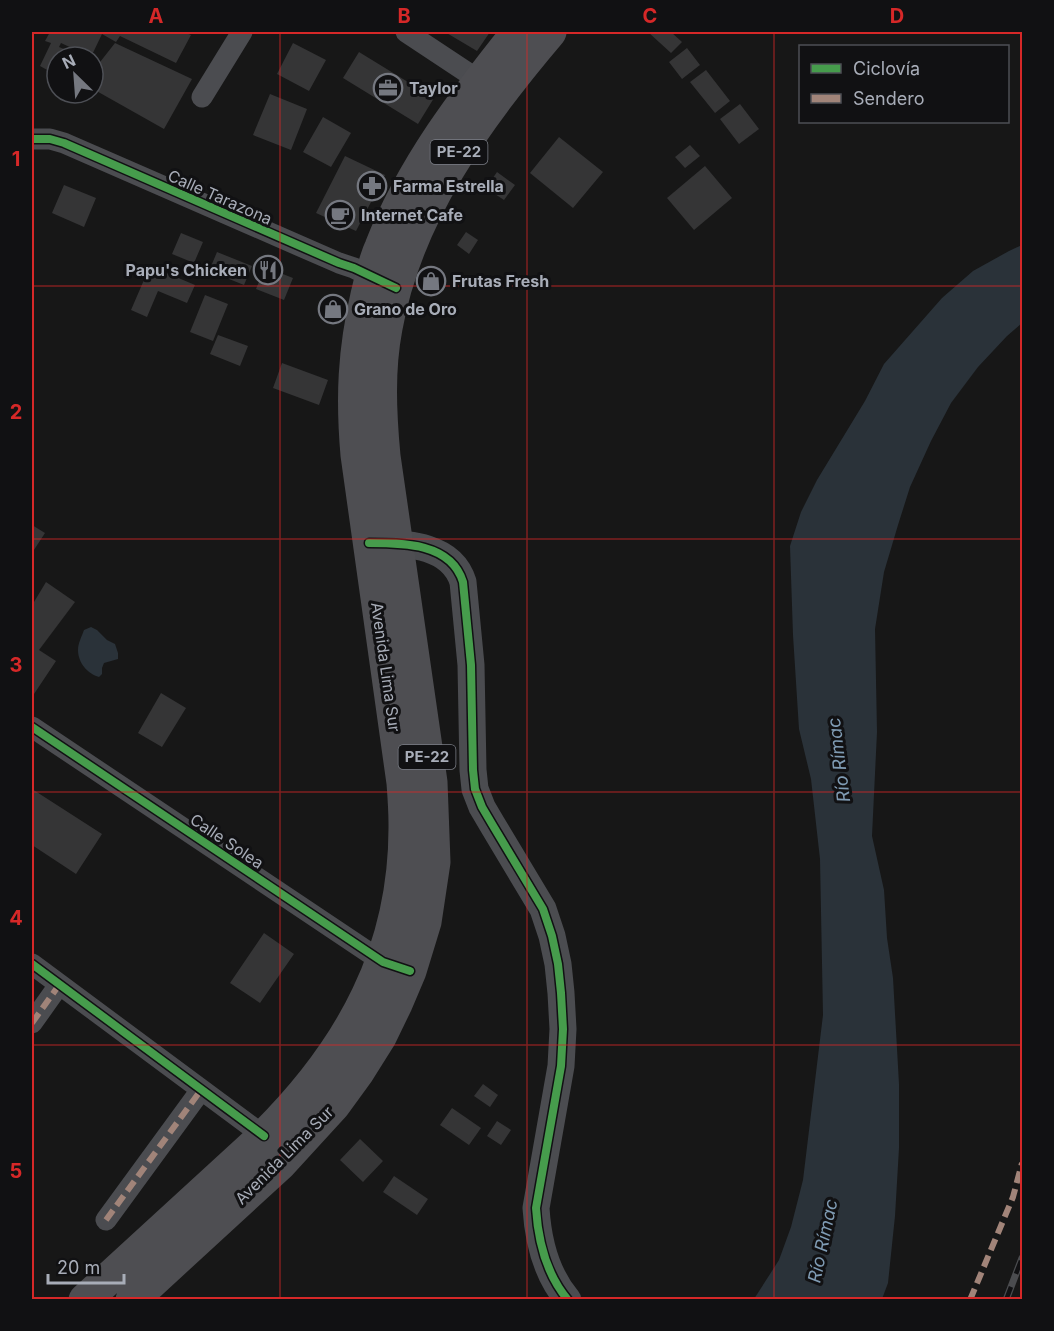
<svg xmlns="http://www.w3.org/2000/svg" width="1054" height="1331" font-family="Inter,sans-serif">
  <style>
    .water { fill: #2a3239 }
    .building { fill: #353536 }
    .lines { fill: none; stroke-linecap: round; stroke-linejoin: round }
    .minor { stroke: #4b4c50; stroke-width: 21 }
    .tertiary { stroke: #4b4c50; stroke-width: 27 }
    .trunk { stroke: #4e4e52; stroke-width: 33 }
    .rail-casing { stroke: #4b4c4f; stroke-width: 7 }
    .rail { stroke: #111113; stroke-width: 4.5; stroke-dasharray: 14; stroke-linecap: butt }
    .quiet { stroke: #a18479; stroke-width: 6; stroke-dasharray: 12 6; stroke-linecap: butt }
    .cycleway-casing { stroke: #111113; stroke-width: 11 }
    .cycleway { stroke: #469c4c; stroke-width: 8 }
    .grid { fill: none; stroke: #d62828; stroke-width: 1.5; stroke-opacity: 0.55 }
    .labels { text-anchor: middle; stroke-width: 6; stroke-linejoin: round; paint-order: stroke }
    .shield { fill: #111113; stroke: #7b7e86; stroke-width: 1.5 }
    .shield-label { font-size: 15px; font-weight: bold; fill: #a8adb8 }
    .poi-label { font-size: 16px; font-weight: bold; fill: #a8adb8; stroke: #111113; text-anchor: start }
    .street-label { font-size: 16px; fill: #a8adb8; stroke: #111113 }
    .water-label { font-size: 18px; font-style: italic; fill: #7f9bb3; stroke: #111113 }
    .neatline { fill: none; stroke: #d62828; stroke-width: 2 }
    .grid-label { font-size: 20px; text-anchor: middle; font-weight: bold; fill: #d62828 }
  </style>
  <rect width="100%" height="100%" fill="#171717"/>
  <path class="water" d="M1022,245V323L1007,336L978,367L951,403L931,441L910,487L898,525L884,572L875,629L877,732L872,836L884,890L887,938L893,978L899,1084V1148L895,1216L888,1283L882,1299H754L779,1260L791,1227L803,1180L823,1015L820,859L811,779L799,729L793,635L790,546L801,512L817,480L865,401L884,364L942,298L973,271L1009,251Z
    M91,627L97,630L107,640L115,644L118,653V659L104,663L102,668V674L99,677C88,674 78,663 78,650C78,643 82,636 84,630Z"/>
  <path class="building" d="M50,32H184L191,35L176,63L120,36L116,42L102,34L91,57L61,43L59,47L83,57H57V81L47,77L49,71L40,66L51,43L45,41Z
    M445,32H490L477,51Z
    M648,32H671L682,42L671,53Z
    M115,43L192,79L164,129L93,89V71Z
    M293,43L326,60L309,91L277,74Z
    M687,48L700,65L682,79L669,62Z
    M359,52L434,98L418,124L343,78Z
    M706,70L730,101L715,113L690,82Z
    M270,94L307,109L291,150L253,135Z
    M740,104L759,129L739,144L720,119Z
    M323,117L351,133L331,167L303,152Z
    M559,137L603,172L573,208L530,173Z
    M690,145L700,156L685,168L675,157Z
    M345,156L385,175L356,231L316,213Z
    M705,166L732,198L694,230L667,198Z
    M497,172L515,185L504,200L486,188Z
    M64,185L96,198L84,227L52,213Z
    M466,232L478,240L469,254L457,245Z
    M181,233L203,242L194,263L172,254Z
    M217,252L252,266L244,285L209,271Z
    M150,266L195,285L187,303L158,291L147,317L131,310Z
    M265,267L293,278L284,300L256,289Z
    M205,295L228,304L213,341L190,332Z
    M218,335L248,346L240,366L210,354Z
    M282,363L328,380L319,405L273,388Z
    M32,525L45,533L32,553Z
    M46,582L75,602L39,650L56,661L32,697V600L34,602Z
    M161,693L186,708L162,747L138,733Z
    M32,789L102,834L76,874L32,845Z
    M264,933L294,954L260,1003L230,983Z
    M483,1084L498,1095L490,1107L474,1096Z
    M452,1108L481,1128L469,1145L440,1125Z
    M497,1121L511,1130L501,1145L487,1136Z
    M360,1139L383,1161L363,1182L340,1160Z
    M394,1176L428,1199L417,1215L383,1192Z"/>
  <g class="lines">
    <path class="minor" d="M406,32L480,81
      M202,97L242,32
      M32,139H50L64,143L339,263L354,268L382,282
      M32,727L383,962L393,965
      M32,964L264,1136
      M32,1023L59,985
      M106,1220L201,1090"/>
    <path class="tertiary" d="M376,543C409,543 452,546 463,582L471,665L473,770L475,789L482,807L492,824L543,909L552,936L558,964L561,993L563,1029L561,1066L536,1208C538,1241 546,1274 568,1300"/>
    <path class="trunk" d="M85,1300L264,1136C352,1049 406,950 405,824C405,810 404,796 403,783L357,455C352,398 354,351 367,295C371,279 374,262 381,247C412,167 465,98 518,32
      M132,1300L280,1164L334,1105L358,1072L380,1037L396,1004L410,971L425,922L434,862L431,782L384,456C380,413 378,370 386,328C406,215 477,118 550,32"/>
    <g class="rail-casing">
      <path id="rail" d="M1006,1300L1022,1258"/>
    </g>
    <use href="#rail" class="rail"/>
    <path class="quiet" d="M32,1023L59,985
      M106,1220L201,1090
      M970,1300L1013,1197L1022,1163"/>
    <g class="cycleway-casing">
      <path id="cycleway" d="M32,139H50L64,143L339,263L354,268L396,288
        M369,543C403,543 451,543 463,582L471,665L473,770L475,789L482,807L492,824L543,909L552,936L558,964L561,993L563,1029L561,1066L536,1208C538,1241 546,1274 568,1300
        M32,727L383,962L410,971
        M32,964L264,1136"/>
    </g>
    <use href="#cycleway" class="cycleway"/>
  </g>
  <path class="grid" d="M280,32V1300M527,32V1300M774,32V1300M32,286H1022M32,539H1022M32,792H1022M32,1045H1022"/>
  <defs>
    <g id="office-ring" transform="scale(1.5)"><circle r="9.5" fill="#111113" stroke="#757880" stroke-width="1.5"/><path d="M-6-3h4V-5.5h4V-3h4V5H-6ZM-1-4.5V-3h2v-1.5ZM-6 0V1H6V0Z" fill="#757880"/></g>
    <g id="pharmacy-ring" transform="scale(1.5)"><circle r="9.5" fill="#111113" stroke="#757880" stroke-width="1.5"/><path d="M-2-6h4v4h4v4h-4v4h-4v-4h-4v-4h4Z" fill="#757880"/></g>
    <g id="cafe-ring" transform="scale(1.5)"><circle r="9.5" fill="#111113" stroke="#757880" stroke-width="1.5"/><path d="M-5.5-4.5H6V0H3Q3 3.5 0 3.5H-2.5Q-5.5 3.5-5.5 0ZM3-3.2v2h1.7v-2ZM-6 4.5H4V6H-6Z" fill="#757880"/></g>
    <g id="restaurant-ring" transform="scale(1.5)"><circle r="9.5" fill="#111113" stroke="#757880" stroke-width="1.5"/><path d="M-5-6h1v4h1v-4h1v4h1v-4h1v5L-1.5 .5V6h-2V.5L-5-1ZM5-6V6H3V1.5H1.5Q1.5-4 5-6Z" fill="#757880"/></g>
    <g id="shop-ring" transform="scale(1.5)"><circle r="9.5" fill="#111113" stroke="#757880" stroke-width="1.5"/><path d="M-5-2.5h2.3a2.7 3.5 0 0 1 5.4 0H5L5.5 6h-11ZM-1.5-2.5h3a1.5 2.3 0 0 0-3 0Z" fill="#757880"/></g>
  </defs>
  <g fill-rule="evenodd">
    <use href="#office-ring" x="388" y="88"/>
    <use href="#pharmacy-ring" x="372" y="186"/>
    <use href="#cafe-ring" x="340" y="215"/>
    <use href="#restaurant-ring" x="268" y="270"/>
    <use href="#shop-ring" x="431" y="281"/>
    <use href="#shop-ring" x="333" y="309"/>
  </g>
  <g class="labels">
    <g class="shield">
      <rect x="430.5" y="140" width="57" height="24" rx="4.5"/>
      <rect x="398.5" y="745" width="57" height="24" rx="4.5"/>
    </g>
    <g class="shield-label">
      <text x="459" y="157">PE-22</text>
      <text x="427" y="762">PE-22</text>
    </g>
    <g class="poi-label">
      <text x="409" y="94">Taylor</text>
      <text x="393" y="192">Farma Estrella</text>
      <text x="361" y="221">Internet Cafe</text>
      <text x="247" y="276" text-anchor="end">Papu's Chicken</text>
      <text x="452" y="287">Frutas Fresh</text>
      <text x="354" y="315">Grano de Oro</text>
    </g>
    <g class="street-label">
      <text transform="translate(220 197) rotate(24)" y="6">Calle Tarazona</text>
      <text transform="translate(386 667) rotate(82)" y="6">Avenida Lima Sur</text>
      <text transform="translate(227 841) rotate(34)" y="6">Calle Solea</text>
      <text transform="translate(284 1155) rotate(-45)" y="6">Avenida Lima Sur</text>
    </g>
    <g class="water-label">
      <text transform="translate(839 760) rotate(-97)" y="6">Río Rímac</text>
      <text transform="translate(823 1241) rotate(-78)" y="6">Río Rímac</text>
    </g>
  </g>
  <rect width="1054" height="1331" fill="none" stroke="#111113" stroke-width="66"/>
  <rect x="799" y="45" width="210" height="78" fill="#111113" stroke="#4d4f55" stroke-width="1.5"/>
  <rect x="811" y="64" width="30" height="9" fill="#469c4c" stroke="#4d4f55" stroke-width="1.5"/>
  <text x="853" y="75" font-size="18" fill="#a8adb8">Ciclovía</text>
  <rect x="811" y="94" width="30" height="9" fill="#a18479" stroke="#4d4f55" stroke-width="1.5"/>
  <text x="853" y="105" font-size="18" fill="#a8adb8">Sendero</text>
  <g transform="translate(75 75) rotate(335)"><circle r="28" fill="#111113" stroke="#4d4f55" stroke-width="1.5"/>
  <path d="M0-4.5L10 22L0 15L-10 22Z" fill="#757880"/>
  <text y="-9" font-size="16" font-weight="bold" text-anchor="middle" fill="#a8adb8">N</text>
  </g>
  <path d="M48 1274v9h76v-9" fill="none" stroke="#a8adb8" stroke-width="3"/>
  <text x="57" y="1274" font-size="18" fill="#a8adb8" stroke="#111113" stroke-width="4.5" paint-order="stroke">20 m</text>
  <rect x="33" y="33" width="988" height="1265" class="neatline"/>
  <g class="grid-label">
    <text x="156" y="23">A</text>
    <text x="404" y="23">B</text>
    <text x="650" y="23">C</text>
    <text x="897" y="23">D</text>
    <text x="16" y="166">1</text>
    <text x="16" y="419">2</text>
    <text x="16" y="672">3</text>
    <text x="16" y="925">4</text>
    <text x="16" y="1178">5</text>
  </g>
</svg>
